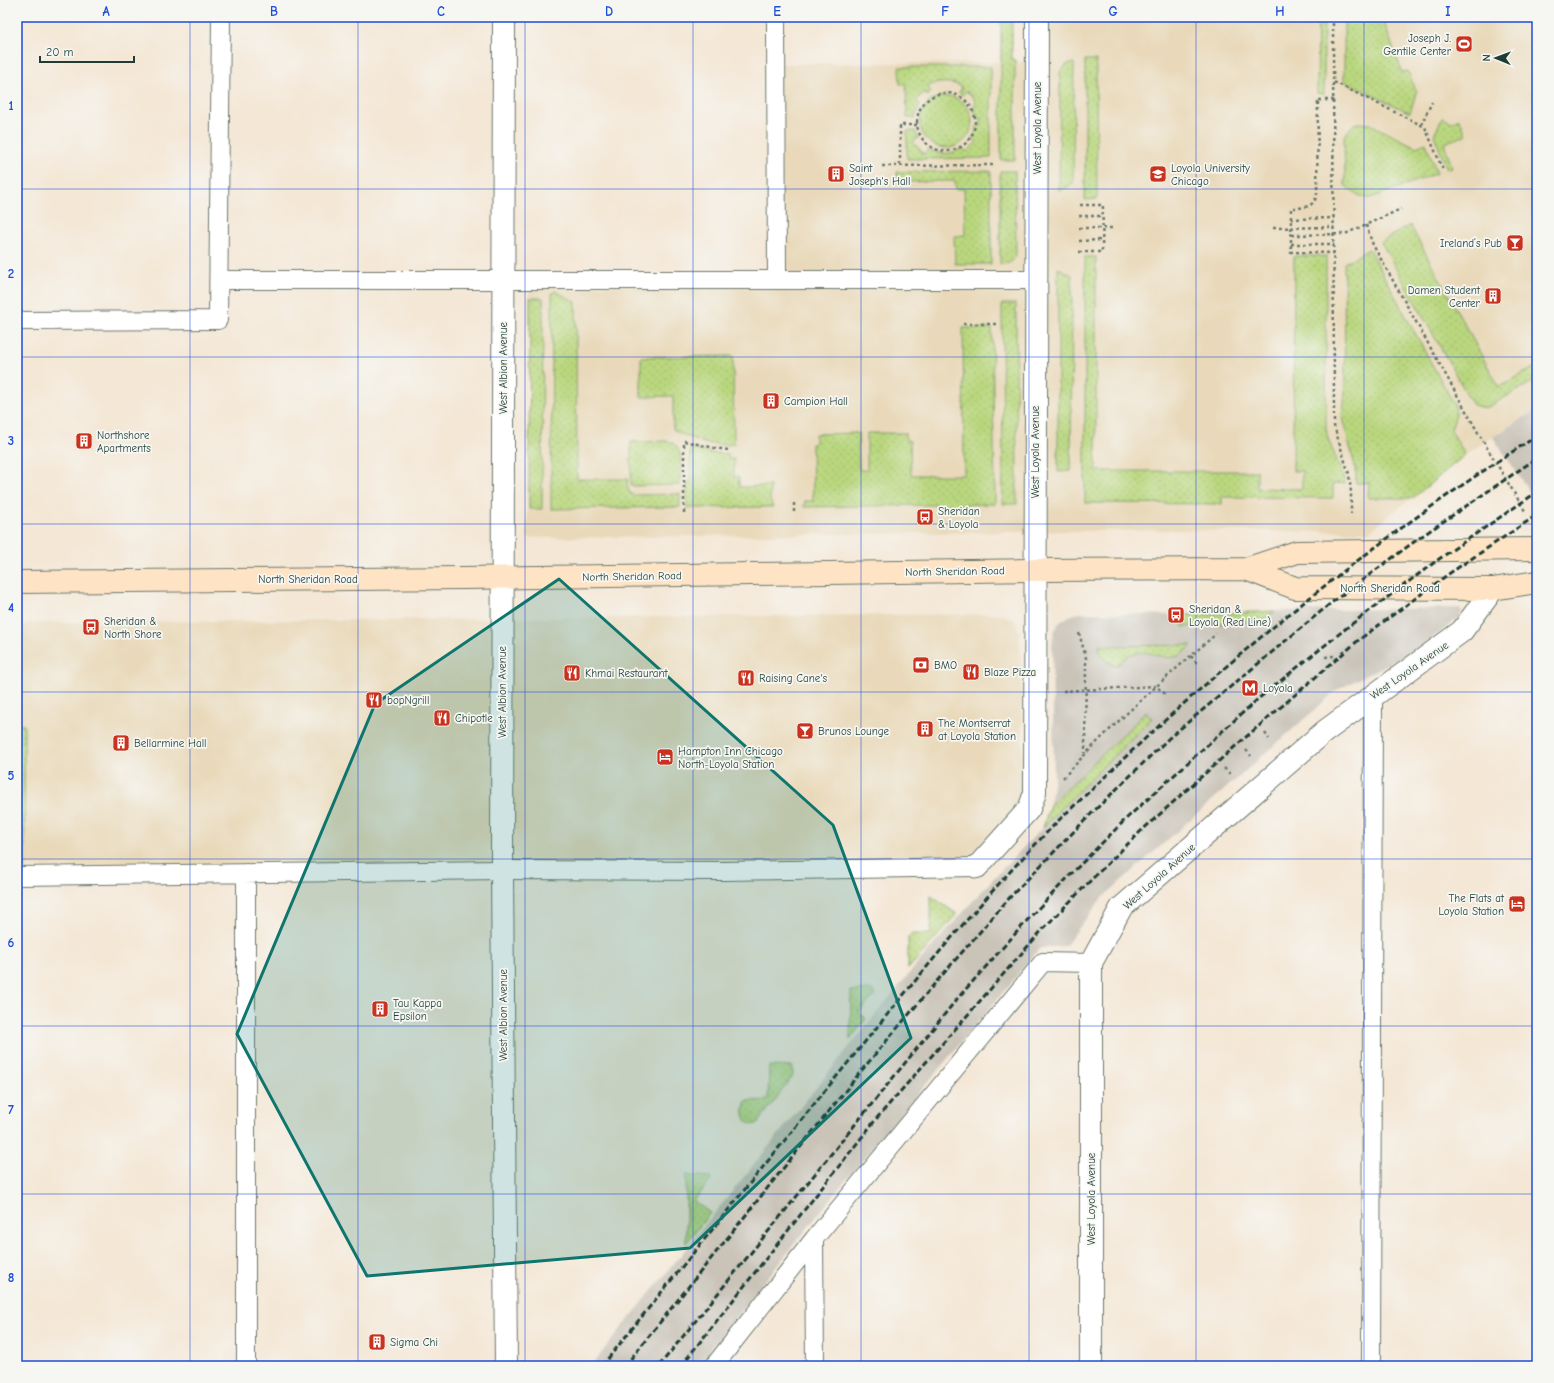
<svg xmlns="http://www.w3.org/2000/svg" width="1554" height="1383" font-family="'Comic Neue',sans-serif">
  <style>
    .built { fill: #e9d9ba }
    .industrial { fill: #c9c3b8 }
    .grass { fill: url(#grass-dots); stroke: #6c8a59 }
    .lines { fill: none; stroke-linecap: round; stroke-linejoin: round }
    .service-casing { stroke: #6a786d; stroke-width: 20 }
    .minor-casing { stroke: #6a786d; stroke-width: 24 }
    .secondary-casing { stroke: #6a786d; stroke-width: 24 }
    .path { stroke: #6a786d; stroke-width: 2.5; stroke-dasharray: 3 3; stroke-linecap: butt }
    .service { stroke: #fff; stroke-width: 18 }
    .minor { stroke: #fff; stroke-width: 22 }
    .secondary { stroke: #fee4c5; stroke-width: 22 }
    .rail { stroke: #1f3d34; stroke-width: 3; stroke-dasharray: 6 3; stroke-linecap: butt }
    .marked { fill: #0f766e; fill-opacity: 0.2; stroke: #0f766e; stroke-width: 3; stroke-linejoin: round }
    .grid { fill: none; stroke: #1d4ed8; stroke-width: 1; stroke-opacity: 0.55 }
    .labels { text-anchor: middle; stroke-width: 3.5; stroke-linejoin: round; paint-order: stroke }
    .poi-label { font-size: 11px; fill: #1f3d34; stroke: #f6f6f2; text-anchor: start }
    .street-label { font-size: 11px; fill: #1f3d34; stroke: #f6f6f2 }
    .neatline { fill: none; stroke: #1d4ed8; stroke-width: 1.5 }
    .grid-label { font-size: 13px; text-anchor: middle; font-weight: bold; fill: #1d4ed8 }
  </style>
  <defs>
    <pattern id="grass-dots" width="8" height="8" patternUnits="userSpaceOnUse"><rect width="8" height="8" fill="#b9d77e"/><path d="M2 2h.1M6 6h.1" fill="none" stroke="#9fb96e" stroke-width="1.8" stroke-linecap="round"/></pattern>
  </defs>
  <rect width="100%" height="100%" fill="#f6f6f2"/>
  <filter id="ink" filterUnits="userSpaceOnUse"><feTurbulence type="fractalNoise" baseFrequency=".025" numOctaves="2"/><feDisplacementMap in="SourceGraphic" scale="8" xChannelSelector="R" yChannelSelector="G"/><feConvolveMatrix kernelMatrix="1 2 1 2 8 2 1 2 1" color-interpolation-filters="sRGB"/></filter>
  <filter id="wash" filterUnits="userSpaceOnUse"><feTurbulence type="fractalNoise" baseFrequency=".012" numOctaves="4" result="noise"/><feDisplacementMap in="SourceGraphic" scale="16" xChannelSelector="R" yChannelSelector="G"/><feGaussianBlur stdDeviation="0.9" result="paint"/><feColorMatrix in="noise" values="0 0 0 0 0 0 0 0 0 0 0 0 0 0 0 0 0 1.4 0 .05"/><feComposite in="paint" operator="in"/></filter>
  <g filter="url(#wash)">
    <rect width="100%" height="100%" fill="#f4e7d6"/>
    <path class="built" d="M1032,17H1537V409L1465,455L1369,532L1169,530L527,538L529,286L780,285L779,64L1031,62Z
      M999,614L1014,619L1020,634L1023,781L1020,798L1009,813L978,847L977,867L317,868L17,866V628L28,623Z"/>
    <path class="industrial" d="M1537,409V500H1535L1493,437Z
      M1459,608L1462,611L1460,617L1419,648L1337,690L1102,898L1065,946L1040,948L837,1191L697,1366H591L879,1010L928,951L992,880L1043,827L1051,798L1054,778L1052,643L1054,632L1059,623L1069,616L1079,613L1184,615L1275,611Z"/>
    <path class="grass" d="M1001,17H1012V59L1015,60V160H1001Z
      M1318,17H1324V94L1317,93Z
      M1344,17H1382L1402,72L1408,71L1414,88L1417,90L1410,113L1344,81Z
      M1085,60H1096L1097,199L1085,200Z
      M1074,63L1073,184L1059,191L1060,72L1066,65Z
      M899,67H991V158L907,159V131H915L918,138L913,142L924,154L928,149C940,155 951,155 963,148L966,152L977,142L972,138L975,134L977,126L981,125V119L977,118L973,106L976,103L972,96L966,91L962,95L959,93L962,87C952,81 939,82 928,86L931,93L928,96L924,92L916,101L920,104L915,118H907L906,84H900Z
      M920 122a26 26 0 1 1 52 0a26 26 0 1 1-52 0Z
      M1442,118L1452,122L1460,119L1466,135L1444,143L1452,167L1447,169L1434,135Z
      M1359,123L1370,124L1416,147L1426,143L1437,173L1371,198C1362,199 1351,192 1345,185L1344,136L1354,124Z
      M991,171V264H955L954,236L965,235L964,189H956L955,181L898,182L897,172Z
      M1000,171H1015L1016,256C1012,263 1008,264 1000,264Z
      M1410,225L1499,387L1537,366L1536,380L1488,407L1483,408L1473,405L1381,242Z
      M1369,249L1455,406L1456,415L1451,430L1465,455L1413,498H1368L1369,483H1356V470L1342,418L1345,394L1344,263Z
      M1294,256H1326V429C1329,448 1341,464 1345,483L1333,484V498L1222,497V504L1085,503V257H1096V471H1257V488L1302,489V471H1293Z
      M1058,268L1072,275L1071,471L1058,472Z
      M555,291L576,302V306L577,479H628L627,486L630,493L633,495L680,494V507L551,509L552,294Z
      M530,298H543L542,509H529Z
      M1002,304H1016L1017,504H1003Z
      M963,328H992L995,504L804,507L805,501H813L812,444L815,443V434L858,433L859,470H867V433H905L906,440L910,441L911,475H964Z
      M733,356L734,444L724,445L704,443L677,432L673,429V396L641,397V357Z
      M667,441C686,444 680,471 680,485L631,486V442Z
      M692,448L710,453L728,454V459H734V477H739V487L770,486V500L773,507L687,508V485H690V453Z
      M1275,611L1263,620L1183,627L1184,615Z
      M1192,645C1169,672 1156,646 1132,654C1125,656 1123,662 1117,665C1107,665 1099,657 1099,646Z
      M1146,712L1152,718L1043,827L1050,805Z
      M17,725H24L25,869L17,867Z
      M931,896L957,914L908,969V937L911,934H931Z
      M872,990L875,992L874,996L859,1013L866,1019L850,1040L851,991Z
      M769,1066L793,1067V1076L757,1124C744,1128 741,1110 746,1101L768,1100Z
      M686,1175L710,1177L711,1180L694,1201L710,1213L686,1244Z"/>
  </g>
  <g filter="url(#ink)">
    <g class="lines">
      <g class="service-casing">
        <path id="service" d="M776,17L777,280
          M219,280H1036
          M17,321L218,320L221,17
          M246,873V1366
          M17,876L502,870L724,871L977,867
          M814,1239L815,1366
          M714,1366L814,1239L1043,962L1091,963
          M1371,1366L1373,695"/>
      </g>
      <g class="minor-casing">
        <path id="minor" d="M504,17L502,870L506,1366
          M977,867L1029,809L1035,793L1037,17
          M1091,1366V963L1121,908L1324,732L1462,631L1493,589"/>
      </g>
      <g class="secondary-casing">
        <path id="secondary" d="M1246,569L1295,588L1493,589L1537,582
          M17,582L463,578L1035,570L1246,569L1297,552L1537,549"/>
      </g>
      <path class="path" d="M1333,17L1334,426L1349,474L1351,492V514
        M1334,82L1425,127L1443,170
        M917 122a29 29 0 1 1 58 0a29 29 0 1 1-58 0Z
        M1334,100H1318L1317,194C1314,208 1304,208 1291,208V252L1334,253
        M1421,125L1432,102
        M900,165V125H917
        M882,166L996,165
        M1079,216H1102
        M1291,219L1334,218
        M1366,225L1373,245L1480,436L1525,511
        M1079,228H1116
        M1273,228L1334,227
        M1292,235L1345,234L1401,209
        M1079,241L1102,240
        M1291,244H1334
        M1079,252H1102L1103,205H1079
        M963,324H997
        M794,512V502
        M684,513V441L715,448L728,450
        M1079,633L1086,658L1085,753
        M1191,656L1198,665
        M1325,657L1334,656
        M1063,691L1156,686L1166,695
        M1265,733L1269,739
        M1246,750L1251,756
        M1224,768L1230,774
        M1063,778C1110,726 1163,680 1216,634"/>
      <use href="#service" class="service"/>
      <use href="#minor" class="minor"/>
      <use href="#secondary" class="secondary"/>
      <path class="rail" d="M602,1366C680,1269 759,1172 837,1076C909,988 980,900 1060,819C1079,801 1099,783 1118,764C1247,642 1387,531 1537,436
        M625,1366L862,1070L937,981L1012,895L1092,813L1169,738L1331,603L1422,536L1537,458
        M659,1366L957,999L1032,915L1080,865L1128,817L1259,698L1349,626L1439,559L1537,492
        M681,1366L877,1118L1044,928L1093,878L1141,831L1239,743L1360,639L1450,573L1537,515"/>
    </g>
  </g>
  <path class="marked" d="M559,579L833,825L911,1038L690,1248L367,1276L237,1034L375,704Z"/>
  <path class="grid" d="M190,17V1366M358,17V1366M525,17V1366M693,17V1366M861,17V1366M1029,17V1366M1196,17V1366M1364,17V1366M17,189H1537M17,357H1537M17,524H1537M17,692H1537M17,859H1537M17,1026H1537M17,1194H1537"/>
  <defs>
    <g id="stadium-square" transform="scale(0.9)"><rect x="-9" y="-9" width="18" height="18" rx="4" fill="#c8321e" stroke="#f6f6f2"/><path d="M0-5a6.5 5 0 1 0 0 10a6.5 5 0 1 0 0-10ZM-3.5-1.8h7v3.6h-7Z" fill="#fff"/></g>
    <g id="building-square" transform="scale(0.9)"><rect x="-9" y="-9" width="18" height="18" rx="4" fill="#c8321e" stroke="#f6f6f2"/><path d="M-4-6H4V6H1V3H-1V6H-4ZM-2.5-4.3h1.7v1.8h-1.7ZM.8-4.3h1.7v1.8H.8ZM-2.5-1h1.7V.8h-1.7ZM.8-1h1.7V.8H.8Z" fill="#fff"/></g>
    <g id="university-square" transform="scale(0.9)"><rect x="-9" y="-9" width="18" height="18" rx="4" fill="#c8321e" stroke="#f6f6f2"/><path d="M0-5L7-2L0 1L-7-2ZM-4 1L0 2.5L4 1V4Q0 6-4 4Z" fill="#fff"/></g>
    <g id="bar-square" transform="scale(0.9)"><rect x="-9" y="-9" width="18" height="18" rx="4" fill="#c8321e" stroke="#f6f6f2"/><path d="M-6-5H6L.8 .8V4.5H3.5V6h-7V4.5H-.8V.8Z" fill="#fff"/></g>
    <g id="bus-square" transform="scale(0.9)"><rect x="-9" y="-9" width="18" height="18" rx="4" fill="#c8321e" stroke="#f6f6f2"/><path d="M-5-6H5V4H4V6H2V4H-2V6H-4V4H-5ZM-3.5-4V0h7V-4ZM-3.5 1.2v1.5H-2V1.2ZM2 1.2v1.5H3.5V1.2Z" fill="#fff"/></g>
    <g id="bank-square" transform="scale(0.9)"><rect x="-9" y="-9" width="18" height="18" rx="4" fill="#c8321e" stroke="#f6f6f2"/><path d="M-6-4H6V4H-6ZM0-2.3a2.3 2.3 0 1 0 0 4.6a2.3 2.3 0 1 0 0-4.6Z" fill="#fff"/></g>
    <g id="restaurant-square" transform="scale(0.9)"><rect x="-9" y="-9" width="18" height="18" rx="4" fill="#c8321e" stroke="#f6f6f2"/><path d="M-5-6h1v4h1v-4h1v4h1v-4h1v5L-1.5 .5V6h-2V.5L-5-1ZM5-6V6H3V1.5H1.5Q1.5-4 5-6Z" fill="#fff"/></g>
    <g id="metro-square" transform="scale(0.9)"><rect x="-9" y="-9" width="18" height="18" rx="4" fill="#c8321e" stroke="#f6f6f2"/><path d="M-5.5 5V-5H-3L0 0L3-5H5.5V5H3V-.5L0 4L-3-.5V5Z" fill="#fff"/></g>
    <g id="hotel-square" transform="scale(0.9)"><rect x="-9" y="-9" width="18" height="18" rx="4" fill="#c8321e" stroke="#f6f6f2"/><path d="M-6-4.5h1.5V1H6V5H4.5V3h-9V5H-6ZM-4 0a1.8 1.8 0 1 1 3.6 0ZM.5 0V-2.5h3Q6-2.5 6 0Z" fill="#fff"/></g>
  </defs>
  <g fill-rule="evenodd">
    <use href="#stadium-square" x="1464" y="44"/>
    <use href="#building-square" x="836" y="174"/>
    <use href="#university-square" x="1158" y="174"/>
    <use href="#bar-square" x="1515" y="243"/>
    <use href="#building-square" x="1493" y="296"/>
    <use href="#building-square" x="771" y="401"/>
    <use href="#building-square" x="84" y="441"/>
    <use href="#bus-square" x="925" y="517"/>
    <use href="#bus-square" x="1176" y="615"/>
    <use href="#bus-square" x="91" y="627"/>
    <use href="#bank-square" x="921" y="665"/>
    <use href="#restaurant-square" x="971" y="672"/>
    <use href="#restaurant-square" x="572" y="673"/>
    <use href="#restaurant-square" x="746" y="678"/>
    <use href="#metro-square" x="1250" y="688"/>
    <use href="#restaurant-square" x="374" y="700"/>
    <use href="#restaurant-square" x="442" y="718"/>
    <use href="#building-square" x="925" y="729"/>
    <use href="#bar-square" x="805" y="731"/>
    <use href="#building-square" x="121" y="743"/>
    <use href="#hotel-square" x="665" y="757"/>
    <use href="#hotel-square" x="1517" y="904"/>
    <use href="#building-square" x="380" y="1009"/>
    <use href="#building-square" x="377" y="1342"/>
  </g>
  <g class="labels">
    <g class="poi-label">
      <text x="1451" y="42" text-anchor="end">Joseph J.<tspan x="1451" dy="13">Gentile Center</tspan></text>
      <text x="849" y="172">Saint<tspan x="849" dy="13">Joseph's Hall</tspan></text>
      <text x="1171" y="172">Loyola University<tspan x="1171" dy="13">Chicago</tspan></text>
      <text x="1502" y="247" text-anchor="end">Ireland’s Pub</text>
      <text x="1480" y="294" text-anchor="end">Damen Student<tspan x="1480" dy="13">Center</tspan></text>
      <text x="784" y="405">Campion Hall</text>
      <text x="97" y="439">Northshore<tspan x="97" dy="13">Apartments</tspan></text>
      <text x="938" y="515">Sheridan<tspan x="938" dy="13">&amp; Loyola</tspan></text>
      <text x="1189" y="613">Sheridan &amp;<tspan x="1189" dy="13">Loyola (Red Line)</tspan></text>
      <text x="104" y="625">Sheridan &amp;<tspan x="104" dy="13">North Shore</tspan></text>
      <text x="934" y="669">BMO</text>
      <text x="984" y="676">Blaze Pizza</text>
      <text x="585" y="677">Khmai Restaurant</text>
      <text x="759" y="682">Raising Cane's</text>
      <text x="1263" y="692">Loyola</text>
      <text x="387" y="704">bopNgrill</text>
      <text x="455" y="722">Chipotle</text>
      <text x="938" y="727">The Montserrat<tspan x="938" dy="13">at Loyola Station</tspan></text>
      <text x="818" y="735">Brunos Lounge</text>
      <text x="134" y="747">Bellarmine Hall</text>
      <text x="678" y="755">Hampton Inn Chicago<tspan x="678" dy="13">North-Loyola Station</tspan></text>
      <text x="1504" y="902" text-anchor="end">The Flats at<tspan x="1504" dy="13">Loyola Station</tspan></text>
      <text x="393" y="1007">Tau Kappa<tspan x="393" dy="13">Epsilon</tspan></text>
      <text x="390" y="1346">Sigma Chi</text>
    </g>
    <g class="street-label">
      <text transform="translate(1037 128) rotate(-90)" y="4">West Loyola Avenue</text>
      <text transform="translate(503 368) rotate(-90)" y="4">West Albion Avenue</text>
      <text transform="translate(1035 452) rotate(-90)" y="4">West Loyola Avenue</text>
      <text transform="translate(955 571) rotate(-1)" y="4">North Sheridan Road</text>
      <text transform="translate(632 576) rotate(-1)" y="4">North Sheridan Road</text>
      <text x="308" y="583">North Sheridan Road</text>
      <text x="1390" y="592">North Sheridan Road</text>
      <text transform="translate(1409 670) rotate(-35)" y="4">West Loyola Avenue</text>
      <text transform="translate(502 692) rotate(-90)" y="4">West Albion Avenue</text>
      <text transform="translate(1159 876) rotate(-42)" y="4">West Loyola Avenue</text>
      <text transform="translate(503 1015) rotate(-90)" y="4">West Albion Avenue</text>
      <text transform="translate(1091 1199) rotate(-90)" y="4">West Loyola Avenue</text>
    </g>
  </g>
  <rect width="1554" height="1383" fill="none" stroke="#f6f6f2" stroke-width="44"/>
  <g transform="translate(1496 58) rotate(271)" stroke="#f6f6f2" stroke-width="3" paint-order="stroke">
  <path d="M0-3L7 15L0 10L-7 15Z" fill="#1f3d34"/>
  <text y="-6" font-size="11" font-weight="bold" text-anchor="middle" fill="#1f3d34">N</text>
  </g>
  <path d="M40 56v6h94v-6" fill="none" stroke="#1f3d34" stroke-width="2"/>
  <text x="46" y="56" font-size="12" fill="#1f3d34" stroke="#f6f6f2" stroke-width="3" paint-order="stroke">20 m</text>
  <rect x="22" y="22" width="1510" height="1339" class="neatline"/>
  <g class="grid-label">
    <text x="106" y="16">A</text>
    <text x="274" y="16">B</text>
    <text x="441" y="16">C</text>
    <text x="609" y="16">D</text>
    <text x="777" y="16">E</text>
    <text x="945" y="16">F</text>
    <text x="1113" y="16">G</text>
    <text x="1280" y="16">H</text>
    <text x="1448" y="16">I</text>
    <text x="11" y="110">1</text>
    <text x="11" y="278">2</text>
    <text x="11" y="445">3</text>
    <text x="11" y="612">4</text>
    <text x="11" y="780">5</text>
    <text x="11" y="947">6</text>
    <text x="11" y="1114">7</text>
    <text x="11" y="1282">8</text>
  </g>
</svg>
